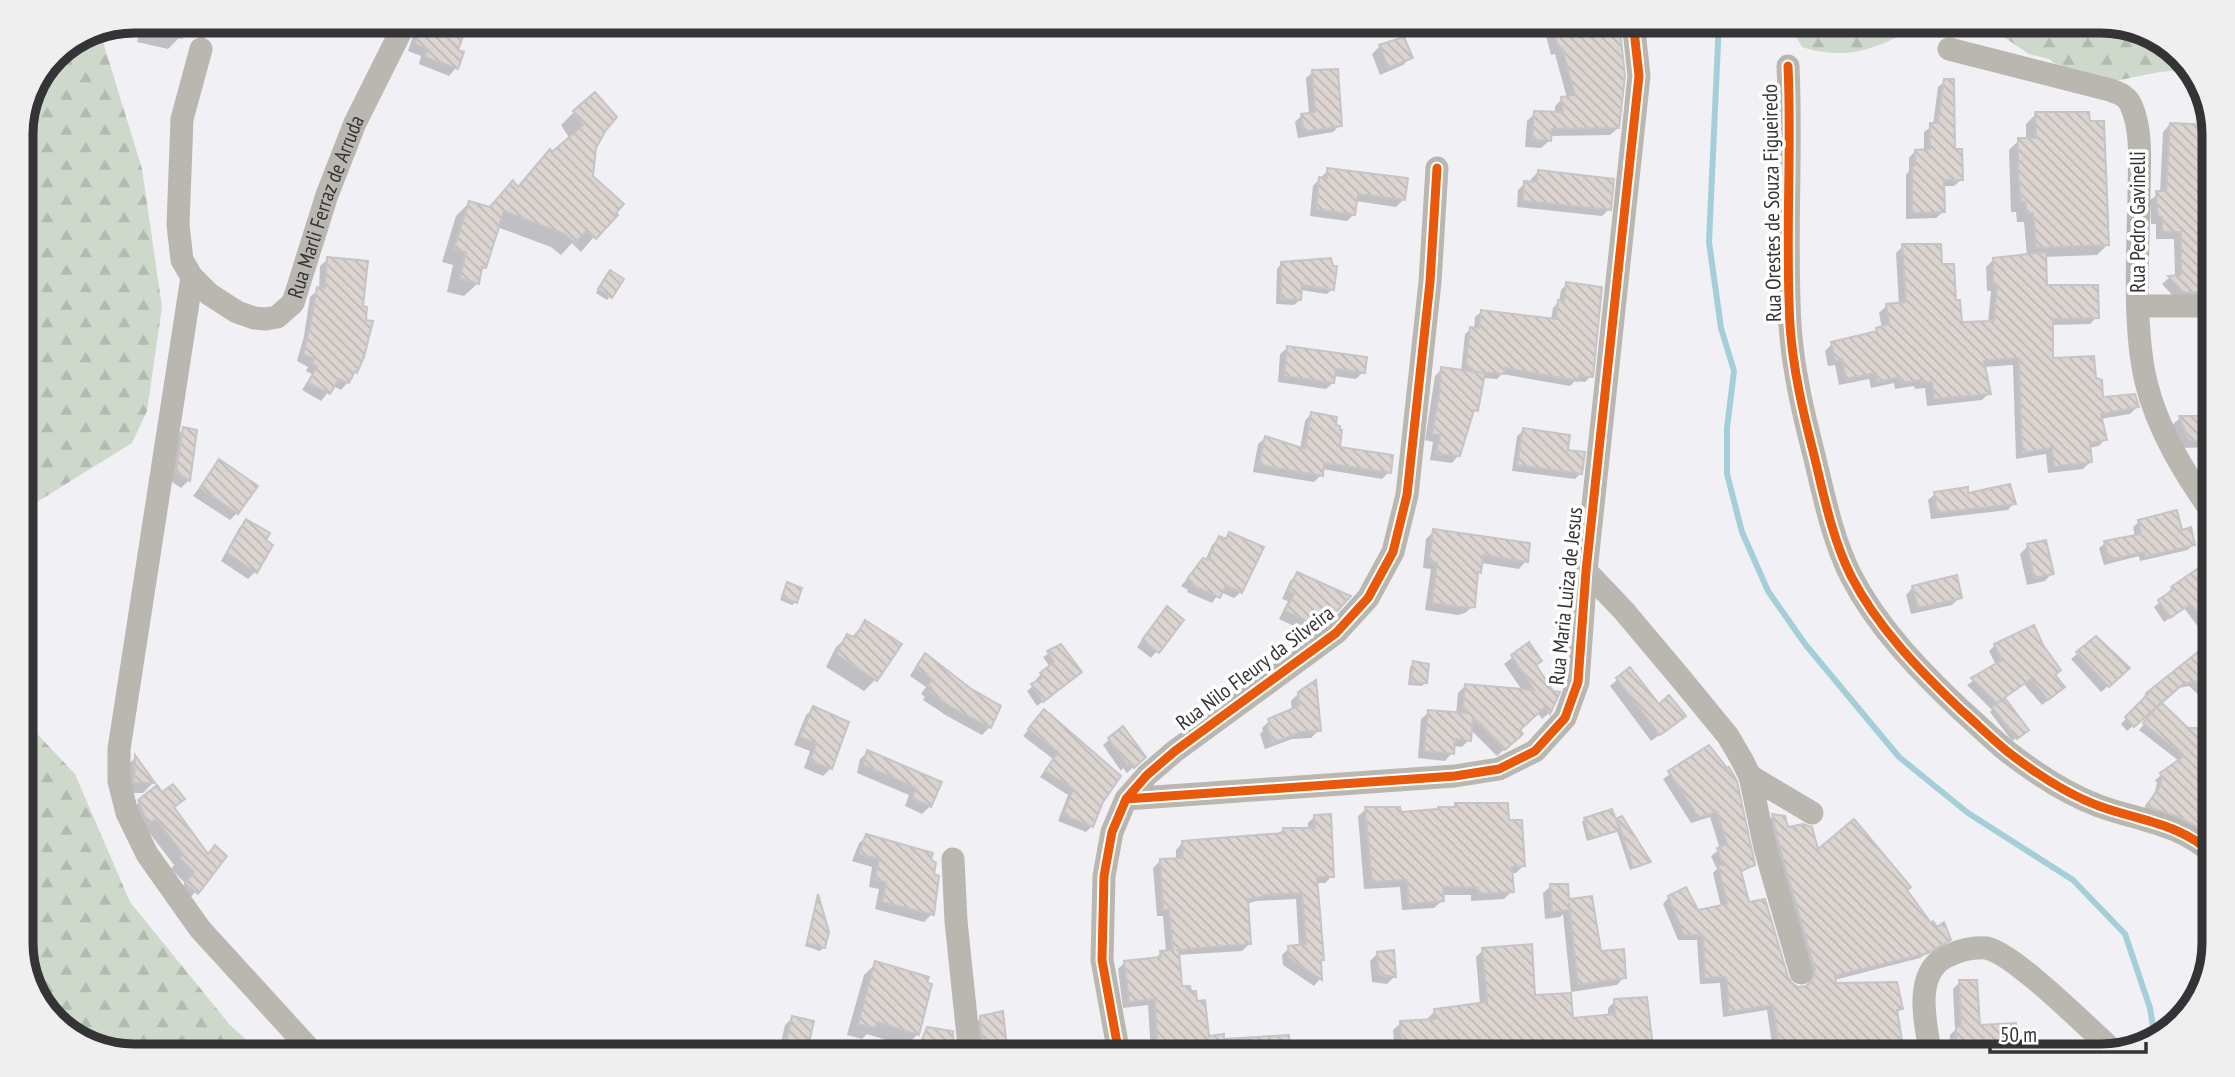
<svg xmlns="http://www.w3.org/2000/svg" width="2235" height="1077" font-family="'PT Sans Narrow',sans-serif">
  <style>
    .forest { fill: url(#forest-firs) }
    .shadow { fill: #0003 }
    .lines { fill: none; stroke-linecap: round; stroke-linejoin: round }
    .stream { stroke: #a5cfd8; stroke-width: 6 }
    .building { fill: url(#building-back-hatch); stroke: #c6c4c6; stroke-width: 2 }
    .minor { stroke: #bab6b0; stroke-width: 23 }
    .cycleway-casing { stroke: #fff; stroke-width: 13 }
    .cycleway { stroke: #e8590c; stroke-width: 9 }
    .labels { text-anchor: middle; stroke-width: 7; stroke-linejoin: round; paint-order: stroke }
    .street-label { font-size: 21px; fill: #343437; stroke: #fff }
    .rim { fill: none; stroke: #343437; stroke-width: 9 }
  </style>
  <defs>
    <pattern id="forest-firs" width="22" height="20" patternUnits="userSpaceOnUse" patternTransform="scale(1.75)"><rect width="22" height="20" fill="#ced9cb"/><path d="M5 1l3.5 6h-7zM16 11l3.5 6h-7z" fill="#b2bbaf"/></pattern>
    <pattern id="building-back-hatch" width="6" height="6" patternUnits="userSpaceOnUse" patternTransform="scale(1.75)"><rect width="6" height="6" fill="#dcd4d0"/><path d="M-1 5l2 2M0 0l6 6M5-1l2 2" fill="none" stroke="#bdb7b3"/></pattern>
  </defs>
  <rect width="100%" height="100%" fill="#f1f1f5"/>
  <path class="forest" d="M1791,21H1927C1883,45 1853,63 1802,47L1792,29Z
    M1980,21H2101L2150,33L2193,69L2160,72L2085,87L2049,59L2029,54Z
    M101,35L142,169L162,307L147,411L132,443L32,505L21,572V127L54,54Z
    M21,717L75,774L130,902L230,1025L264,1056H134L85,1044L40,1006L21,951Z"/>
  <path class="shadow" d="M142,21H217L215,27L204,39L181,33L180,37L168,49L137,42Z
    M423,21H427L456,51V68L449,76L419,64L421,56L408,51L416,27Z
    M1542,21H1611L1618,128L1610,135L1549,136V141L1541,148L1525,147L1527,121L1535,113L1555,114V106L1562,99L1567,98L1555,54L1551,55Z
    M1380,46L1411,58L1403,65L1380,75L1372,54Z
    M1313,72L1340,125L1333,132L1298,138L1295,122L1302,115L1309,114L1306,78Z
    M1945,81L1953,151L1961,180L1954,186H1942L1943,212L1936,218L1906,219V175L1909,171V158L1915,151H1924V132L1933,125L1938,87Z
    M574,112L605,129L594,147L591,177L622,204L581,252L572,243L561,255L551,247L497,227L485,267L479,273L478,283L464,296L447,292L453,265L442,262L456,216L469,203L489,209L517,188L570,139L561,125Z
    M2036,114L2107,245L2097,255L2044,257L2045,287L2097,317L2090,324L2052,325V360L2094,380L2101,399L2137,407L2130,414L2100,419L2105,439L2099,446L2089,448L2090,462L2083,469L2048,473L2046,454L2016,459L2013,365L1984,367L1989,393L1982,400L1927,406L1925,388L1915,389L1914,386L1895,389L1894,383L1871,388L1869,379L1839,385L1835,365L1828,366L1825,351L1832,344L1872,334L1882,328L1879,313L1886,306L1899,305L1896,253L1903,246L1940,266L1961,324L1988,323L1991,291H1987L1986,267L1993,260L2027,256L2024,222H2017L2016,212H2011L2009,150L2019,140H2026V124Z
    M2170,124L2214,127V299H2176L2162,284L2169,278H2175L2174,239H2156V224H2151L2150,200L2160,193L2163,132Z
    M1328,170L1403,200L1396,207L1355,201L1354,214L1347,221L1310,216L1313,186Z
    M1538,172L1609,209L1602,216L1517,207L1518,190L1525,183H1531V179Z
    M328,259L361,308L348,382L341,390L333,386L321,401L302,390L312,374L306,371L308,367L297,361L304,336L310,297L319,289L320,266Z
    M1282,263L1332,289L1327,294L1300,290V300L1294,305L1276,304L1277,269Z
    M607,276L610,296L607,300L596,293Z
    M1567,284L1591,376L1585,382L1575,381L1570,386L1502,374L1497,379L1482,378L1476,410L1470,416L1459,455L1452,463L1430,460L1433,442L1425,440L1435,376L1442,369L1461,372L1465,334L1471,329H1474L1475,317L1481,312L1551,320L1553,308L1559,302L1561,290Z
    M1287,348L1363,372L1356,379L1334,376L1333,383L1326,389L1278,382L1280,354Z
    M1311,414L1338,449L1389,472L1382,479L1322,469L1321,475L1314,482L1253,472L1258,444L1265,438L1300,449L1305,421Z
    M2214,417V447L2181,448L2172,425L2180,418Z
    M183,429L195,431L188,481L181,488L169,480L176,437Z
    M1524,430L1566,451L1581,473L1575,479L1512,471L1517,436Z
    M219,461L237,513L230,520L193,496Z
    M1935,494L1967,495L2014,503L2008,510L1931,519L1928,500Z
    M246,521L256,571L248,579L221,561L239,528Z
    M2139,522L2180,532L2193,544L2188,550L2140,561L2139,556L2104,565L2099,548L2105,543L2135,537L2133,527Z
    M1434,531L1526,561L1519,569L1481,563L1480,572L1476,576L1473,606L1465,613L1458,615L1425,610L1431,569L1423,568L1426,539Z
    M1229,534L1241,592L1234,598L1220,592L1212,603L1187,592L1188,590L1181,586L1197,567L1205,561L1212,545L1219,538L1223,540Z
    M2028,546L2052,573L2045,581L2027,585L2020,554Z
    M1297,574L1348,597L1311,634L1279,619L1288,601L1282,599L1290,581Z
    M788,584L796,602L792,605L780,600Z
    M2214,586V688L2202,698L2189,686L2174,689L2127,731L2121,724L2148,696L2144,697L2211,644L2184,608L2164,622L2154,607L2168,596L2167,593L2172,588Z
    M1913,587L1960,597L1952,605L1911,614L1906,595Z
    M1161,615L1182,621L1151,658L1137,647Z
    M865,622L875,680L864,691L826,667L836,647L848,636L851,638Z
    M2096,639L2122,674L2101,692L2071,659Z
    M1529,644L1551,710L1549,713L1542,719L1537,712L1517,730L1514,741L1497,756L1470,729L1469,740L1462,747L1453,746L1452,753L1445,761L1418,758L1421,719L1429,712L1456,714L1458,693L1466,685L1522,690L1504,664Z
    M1995,645L2042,646L2057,693L2042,705L2024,684L2003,698L2027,730L2012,741L1990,712L1992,710L1967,685L1996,665L1989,651Z
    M1060,647L1075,676L1037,706L1027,691L1038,682L1036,679L1050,667L1043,657Z
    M925,655L990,727L982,735L947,716L923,700L925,697L921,694L926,687L910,676L918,662Z
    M1413,663L1426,682L1422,686L1408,685L1410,667Z
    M1618,679L1659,706L1676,723L1651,741L1610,686Z
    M1299,693L1319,730L1311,738L1292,739L1265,749L1260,734L1263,731L1262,728L1269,721L1292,711L1291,701Z
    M814,708L831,768L823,776L804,768L810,751L794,745L806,715Z
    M2156,710L2214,747V842L2142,811L2154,795L2157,783L2155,780L2179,761L2139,730Z
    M1039,717L1101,801L1092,826L1086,832L1058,821L1068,795L1040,777L1053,759L1023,736Z
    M1110,739L1144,757L1127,773L1123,768L1121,771L1103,745Z
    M1708,747L1753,864L1740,874L1748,905L1786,978L1798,988H1806L1809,977L1767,822L1773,816L1817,853L1905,890L1931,925L1949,939L1920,958L1834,980L1835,985L1901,1008L1896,1014L1903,1056H1741L1772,1044L1767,1010L1723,1017L1720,983L1700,984L1697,940H1678L1663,904L1669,897L1697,912L1721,907L1713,873L1717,869L1711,856L1720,849L1710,817L1691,823L1663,779Z
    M868,752L939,782L930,806L922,814L905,806L909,795L857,773L860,759Z
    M135,758L153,783L143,793H124L125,768Z
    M162,795L207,856H225L186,903L176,894L185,883L171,869L174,865L145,827L129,812L139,802Z
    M1456,804L1508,822L1523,866L1516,873H1510L1512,891L1504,899L1471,901V895H1442V901L1434,908L1402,910L1400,887L1364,889L1358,816L1366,809L1399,813L1452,809Z
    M1315,816L1332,876L1325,883H1316L1323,959L1319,963L1320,979L1314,986L1283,965L1282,955L1289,948L1299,947L1296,899L1256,901L1246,904L1249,944L1242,951L1177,955L1180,988L1208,1038L1288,1048L1308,1046V1054L1347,1052V1056H1169V1052L1151,1053L1148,1005L1123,1008L1118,969L1125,962L1155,959L1161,953L1166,952L1163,916H1157L1153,868L1160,861L1176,860V850L1182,843L1277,836L1283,829L1308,830V823Z
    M1585,819L1615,823L1618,820L1649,861L1630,870L1617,831L1587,841L1582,822Z
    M867,836L931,876L932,914L924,922L875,909L879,889L869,887L872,867L852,861L859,843Z
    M1551,886L1567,901L1590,898L1599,953L1624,977L1617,985L1571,992L1563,914L1560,917L1545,919L1543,893Z
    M818,898L824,947L820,951L805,946Z
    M1483,950L1534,997L1571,1020L1608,1017V1008L1615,1001L1652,1051L1658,1050V1056H1395L1393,1030L1401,1023L1428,1021V1018L1435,1011L1480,1004L1476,957Z
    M1378,953L1394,977L1387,984L1372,982L1370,961Z
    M876,963L918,1034L906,1046L867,1034L862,1039L847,1035L864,975Z
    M1960,982L1978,1027L2015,1056H1950V1035L1955,1030L1953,989Z
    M792,1018L805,1051L821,1056H778L785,1025Z
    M981,1018L1006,1056H976L973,1025Z
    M928,1028L952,1051L949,1054L939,1051L937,1056L915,1055Z"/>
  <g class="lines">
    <path class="stream" d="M1719,21L1709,242L1721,328L1734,371L1727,428V474L1742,532L1768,591L1805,644L1899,757L1968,813L2073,880L2125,934L2150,1008L2155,1040"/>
  </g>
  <path class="building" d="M137,21H185L182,38L136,28Z
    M423,21H432L464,34L458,50L464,52L458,69L425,57L428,49L415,44Z
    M1560,21H1619L1625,76L1619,128L1552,129L1551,141L1532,140L1534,111L1563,112L1561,97L1575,95L1562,48L1559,49L1553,29L1562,27Z
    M1404,37L1413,58L1388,68L1379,45Z
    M1338,69L1342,126L1304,132L1301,114L1315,112L1312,70Z
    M1944,79H1954L1955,149H1962L1963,180H1944L1945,212L1912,213V166H1915V150L1930,149V123H1938Z
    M595,92L617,117L606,130L596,148L593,176L624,204L616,213L618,215L596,239L586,231L575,243L565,234L504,211L486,268L482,267L479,284L460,278L466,252L454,249L469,201L490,207L513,180L518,187L550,149L552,152L583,125L573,111Z
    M2035,112H2089L2090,121H2104L2109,245L2036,248L2033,213H2027L2025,202H2021L2018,174V138H2036Z
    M2170,123L2213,125L2214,127V292H2183L2168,276L2181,275V232H2162V217H2158L2156,191H2166Z
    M1327,168L1408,178L1405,200L1358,194L1355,215L1316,209L1319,177L1327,178Z
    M1538,170L1614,179L1611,210L1523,201L1524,181L1537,182Z
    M1902,244H1941L1942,264H1954L1956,300H1960L1962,322L1994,321L1997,284H1993V258L2046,252L2047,285H2098L2099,318L2053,319V358L2094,356L2096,378L2102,380L2103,397L2135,394L2139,407L2101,414L2107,440L2090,443L2092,462L2054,467L2052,448L2022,453L2019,358L1984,361L1991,394L1934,399L1932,382L1921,383V380L1901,383L1900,377L1877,382L1876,373L1846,379L1842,359L1835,361L1831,342L1877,331L1876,328L1889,324L1886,304L1906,302Z
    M327,257L368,261L363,306L367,307L366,320L373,321L364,357L357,373L355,371L349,383L339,379L330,394L308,383L317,366L312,364L314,359L303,354L310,327L317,287L325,288Z
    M1331,258L1333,266H1337L1334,290L1302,285L1301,300L1281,299V262Z
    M610,270L624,279L612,298L598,289Z
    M1566,282L1602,287L1593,377L1579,376L1578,381L1505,368L1504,374L1477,372L1466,365L1470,327L1479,328L1481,310L1556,319L1558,300L1564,301Z
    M1287,346L1367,357L1365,373L1336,369L1334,383L1284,376Z
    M1441,367L1485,373L1478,411L1474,410L1460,456L1436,454L1440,435L1432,434L1439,395Z
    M1311,412L1337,417L1336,425L1340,426V430H1342L1340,447L1393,455L1391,473L1324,463L1323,476L1259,465L1265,436L1305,449Z
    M2179,416H2214V440L2189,441Z
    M183,427L197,430L190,481L176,472Z
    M1523,428L1570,435L1568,450L1585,452L1582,474L1517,465Z
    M219,459L258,486L238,514L200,488Z
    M2010,484L2016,504L1937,513L1934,492L1968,487V493Z
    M2177,510L2182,530L2191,527L2195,545L2145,557V552L2109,560L2104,541L2141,534L2138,520Z
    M246,519L270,533L266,540L273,545L257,573L227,553Z
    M1433,529L1530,543L1528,562L1483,555L1481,573L1478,572L1475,607L1466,608L1432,603L1437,563L1429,561Z
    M1229,532L1264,547L1242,593L1226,585L1220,598L1192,585L1193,583L1187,579L1203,558L1208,560L1219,536L1226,539Z
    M2046,540L2054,574L2034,578L2027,544Z
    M2203,565L2214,583V635L2190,604L2170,618L2158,600L2173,590L2171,587Z
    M1297,572L1351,596L1337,611L1334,610L1320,627L1285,611L1294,594L1288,591Z
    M1957,575L1962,598L1918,608L1912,586Z
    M787,582L802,588L797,603L782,597Z
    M1167,606L1184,620L1159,653L1142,640Z
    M865,620L902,644L877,681L836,654L847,634L855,638Z
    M2034,625L2043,645L2061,670L2055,675L2065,687L2048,700L2031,679L1997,703L1971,678L2002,660L1994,644Z
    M2096,636L2130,668L2109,687L2076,652Z
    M2214,639V701L2195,681L2182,685L2134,727L2125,717L2149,693L2145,694Z
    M1529,642L1542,661L1536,665L1553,691L1560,692L1550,714L1545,707L1520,730L1523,734L1505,750L1473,718L1471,741L1455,739L1454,754L1424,751L1428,710L1468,713L1463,708L1465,684L1534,690L1511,655Z
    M1061,644L1082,672L1043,702L1031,684L1043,677L1040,673L1054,662L1047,651Z
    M925,653L970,688L1001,706L991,728L954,709L929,692L932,688L928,686L932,679L916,668Z
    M1413,661L1429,664L1427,683L1411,682Z
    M1630,667L1659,704L1669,695L1686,716L1660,735L1616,678Z
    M1316,680L1321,731L1301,732L1273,743L1267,725L1270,724L1268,719L1299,706L1298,692Z
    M2005,698L2029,730L2017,739L1992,707Z
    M2161,702L2188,728H2196L2214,744V836L2179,817L2146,806L2159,788L2162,777L2160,773L2184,756L2143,723Z
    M813,706L849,722L832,769L810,761L816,743L800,737Z
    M1044,709L1121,776L1103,802L1093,827L1063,815L1073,789L1045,771L1058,752L1028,729Z
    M1123,726L1146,757L1134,768L1130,763L1128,766L1108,738Z
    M1709,745L1727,768L1729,767L1737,781L1755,865L1741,871L1749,902L1765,899L1788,977L1792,983L1798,987L1806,986L1811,982L1815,970L1779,845L1772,814L1785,816L1788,827L1803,824L1812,827L1818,849L1854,819L1911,887L1907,890L1931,923L1933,921L1937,927L1944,922L1951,940L1928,953L1835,976L1836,983L1897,982L1903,1009L1897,1010L1902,1040L1899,1041V1056H1874V1046L1793,1043L1805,1056H1739V1053L1778,1040L1773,1005L1729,1012L1726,977L1705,978L1703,935H1684L1668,896L1686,887L1698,910L1727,904L1718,865H1723L1717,848L1727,844L1717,812L1697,818L1694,810L1668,771Z
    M867,750L942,782L931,807L912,798L916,788L863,765Z
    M135,755L155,783H134Z
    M173,784L185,799L174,807L208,854L215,845L227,856L198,894L185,883L194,872L180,858L183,854L156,819L148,824L138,800L157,785L162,792Z
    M1455,803H1508L1509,820H1522L1525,866L1512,867L1514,892L1478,894V888L1443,887L1444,901L1409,904L1407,880L1372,882L1365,807H1400L1401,812L1438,809V807H1455Z
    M1612,809L1620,830L1590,839L1584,818Z
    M1331,814L1334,877H1317L1324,960H1321L1322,980L1289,958L1288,946L1306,944L1302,893L1263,895V897L1248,899L1251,944L1176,950H1179L1182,986H1190L1191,991H1196L1197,1001L1205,1000L1209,1036L1224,1034V1039L1289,1035L1290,1056H1176L1175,1046L1157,1047L1155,999L1129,1002L1124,961L1161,957L1160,951L1173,950L1169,910H1163L1160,859L1183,858L1182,841L1283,833V828H1315L1314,815Z
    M1622,816L1651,862L1633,868L1617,818Z
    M866,834L933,853L931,859L936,863L934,874L939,876L934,915L882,902L886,882L875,880L879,859L859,854Z
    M1550,884H1568L1569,899L1592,896L1601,951L1624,949L1626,978L1578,985L1569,903V910L1552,912Z
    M818,894L829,932L825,948L807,943Z
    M1532,944L1535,995L1571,993L1573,1018L1615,1014L1614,999L1647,997L1654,1056H1544L1543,1049L1508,1051V1056H1403L1400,1021L1435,1019L1434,1009L1487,1002L1482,948Z
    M1394,950L1396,977L1379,975L1377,952Z
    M875,961L929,977L927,982L932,984L919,1035L877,1022L875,1028L858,1024Z
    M1959,980H1977L1980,1025L2016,1023L2017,1056H1957L1956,1027H1961Z
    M1003,1011L1008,1056H984L980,1016Z
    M792,1016L814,1021L806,1056H783Z
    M927,1027L953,1031L954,1051L941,1049L939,1056H926L917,1052Z"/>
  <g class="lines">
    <g class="minor">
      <path id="s1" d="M201,49L182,119L178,225L182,260L192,277L209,294L237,312L254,318L266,319L277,317L293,303L327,195L355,123L406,21"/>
      <path d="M1949,49L2110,90C2119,93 2127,96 2131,105C2143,132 2139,166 2139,195C2138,253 2133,326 2146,382C2158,431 2185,474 2214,515"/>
      <path d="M1788,66C1792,153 1785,239 1790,325C1793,370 1803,412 1814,455C1824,496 1832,538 1851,576C1878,628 1919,670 1961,710C1977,724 1992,739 2008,752C2035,773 2067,794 2099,806C2140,821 2180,823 2214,855"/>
      <path d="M192,277L119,749V781L127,813L147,854L200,929L316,1056"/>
      <path d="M2139,306H2214"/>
      <path d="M1586,571L1624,611L1682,680L1728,736L1742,760L1750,776L1765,848L1801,973"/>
      <path d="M1750,776L1812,813"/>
      <path d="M1126,799L1455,776L1499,769L1535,751L1565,718L1578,682L1586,571L1639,76L1633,21"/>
      <path d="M953,859L956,921L970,1056"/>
      <path d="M1123,1056L1117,1043L1102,960L1104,876L1112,832L1126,799L1147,775L1175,751L1336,633L1368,598L1393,552L1407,495L1430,282L1437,168"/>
      <path d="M1931,1056C1926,1025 1911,970 1950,955C1961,950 1974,947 1986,948C2013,952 2091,1031 2115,1052"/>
    </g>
    <g class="cycleway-casing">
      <path id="cycleway" d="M1788,66C1792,153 1785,239 1790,325C1793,370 1803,412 1814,455C1824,496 1832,538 1851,576C1878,628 1919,670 1961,710C1977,724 1992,739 2008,752C2035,773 2067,794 2099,806C2140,821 2180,823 2214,855
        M1126,799L1455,776L1499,769L1535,751L1565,718L1578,682L1586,571L1639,76L1633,21
        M1123,1056L1117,1043L1102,960L1104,876L1112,832L1126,799L1147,775L1175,751L1336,633L1368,598L1393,552L1407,495L1430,282L1437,168"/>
    </g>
    <use href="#cycleway" class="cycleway"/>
  </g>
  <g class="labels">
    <g class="street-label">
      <text transform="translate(1772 203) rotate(-91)" y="7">Rua Orestes de Souza Figueiredo</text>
      <text dy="7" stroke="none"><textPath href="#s1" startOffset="455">Rua Marli Ferraz de Arruda</textPath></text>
      <text transform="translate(2138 222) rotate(-90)" y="7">Rua Pedro Gavinelli</text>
      <text transform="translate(1566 596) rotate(-84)" y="7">Rua Maria Luiza de Jesus</text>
      <text transform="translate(1255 668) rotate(-37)" y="7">Rua Nilo Fleury da Silveira</text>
    </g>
  </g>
  <path d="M0 0H2235V1077H0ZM134 33H2101A101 101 0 0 1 2202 134V943A101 101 0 0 1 2101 1044H134A101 101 0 0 1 33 943V134A101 101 0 0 1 134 33Z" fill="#efefef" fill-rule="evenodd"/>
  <path class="rim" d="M134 33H2101A101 101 0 0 1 2202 134V943A101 101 0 0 1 2101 1044H134A101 101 0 0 1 33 943V134A101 101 0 0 1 134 33Z"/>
  <path d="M1990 1042v10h156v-10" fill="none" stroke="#343437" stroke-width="3.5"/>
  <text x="2000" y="1042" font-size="21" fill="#343437" stroke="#ffffff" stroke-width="5" paint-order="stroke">50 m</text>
</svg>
